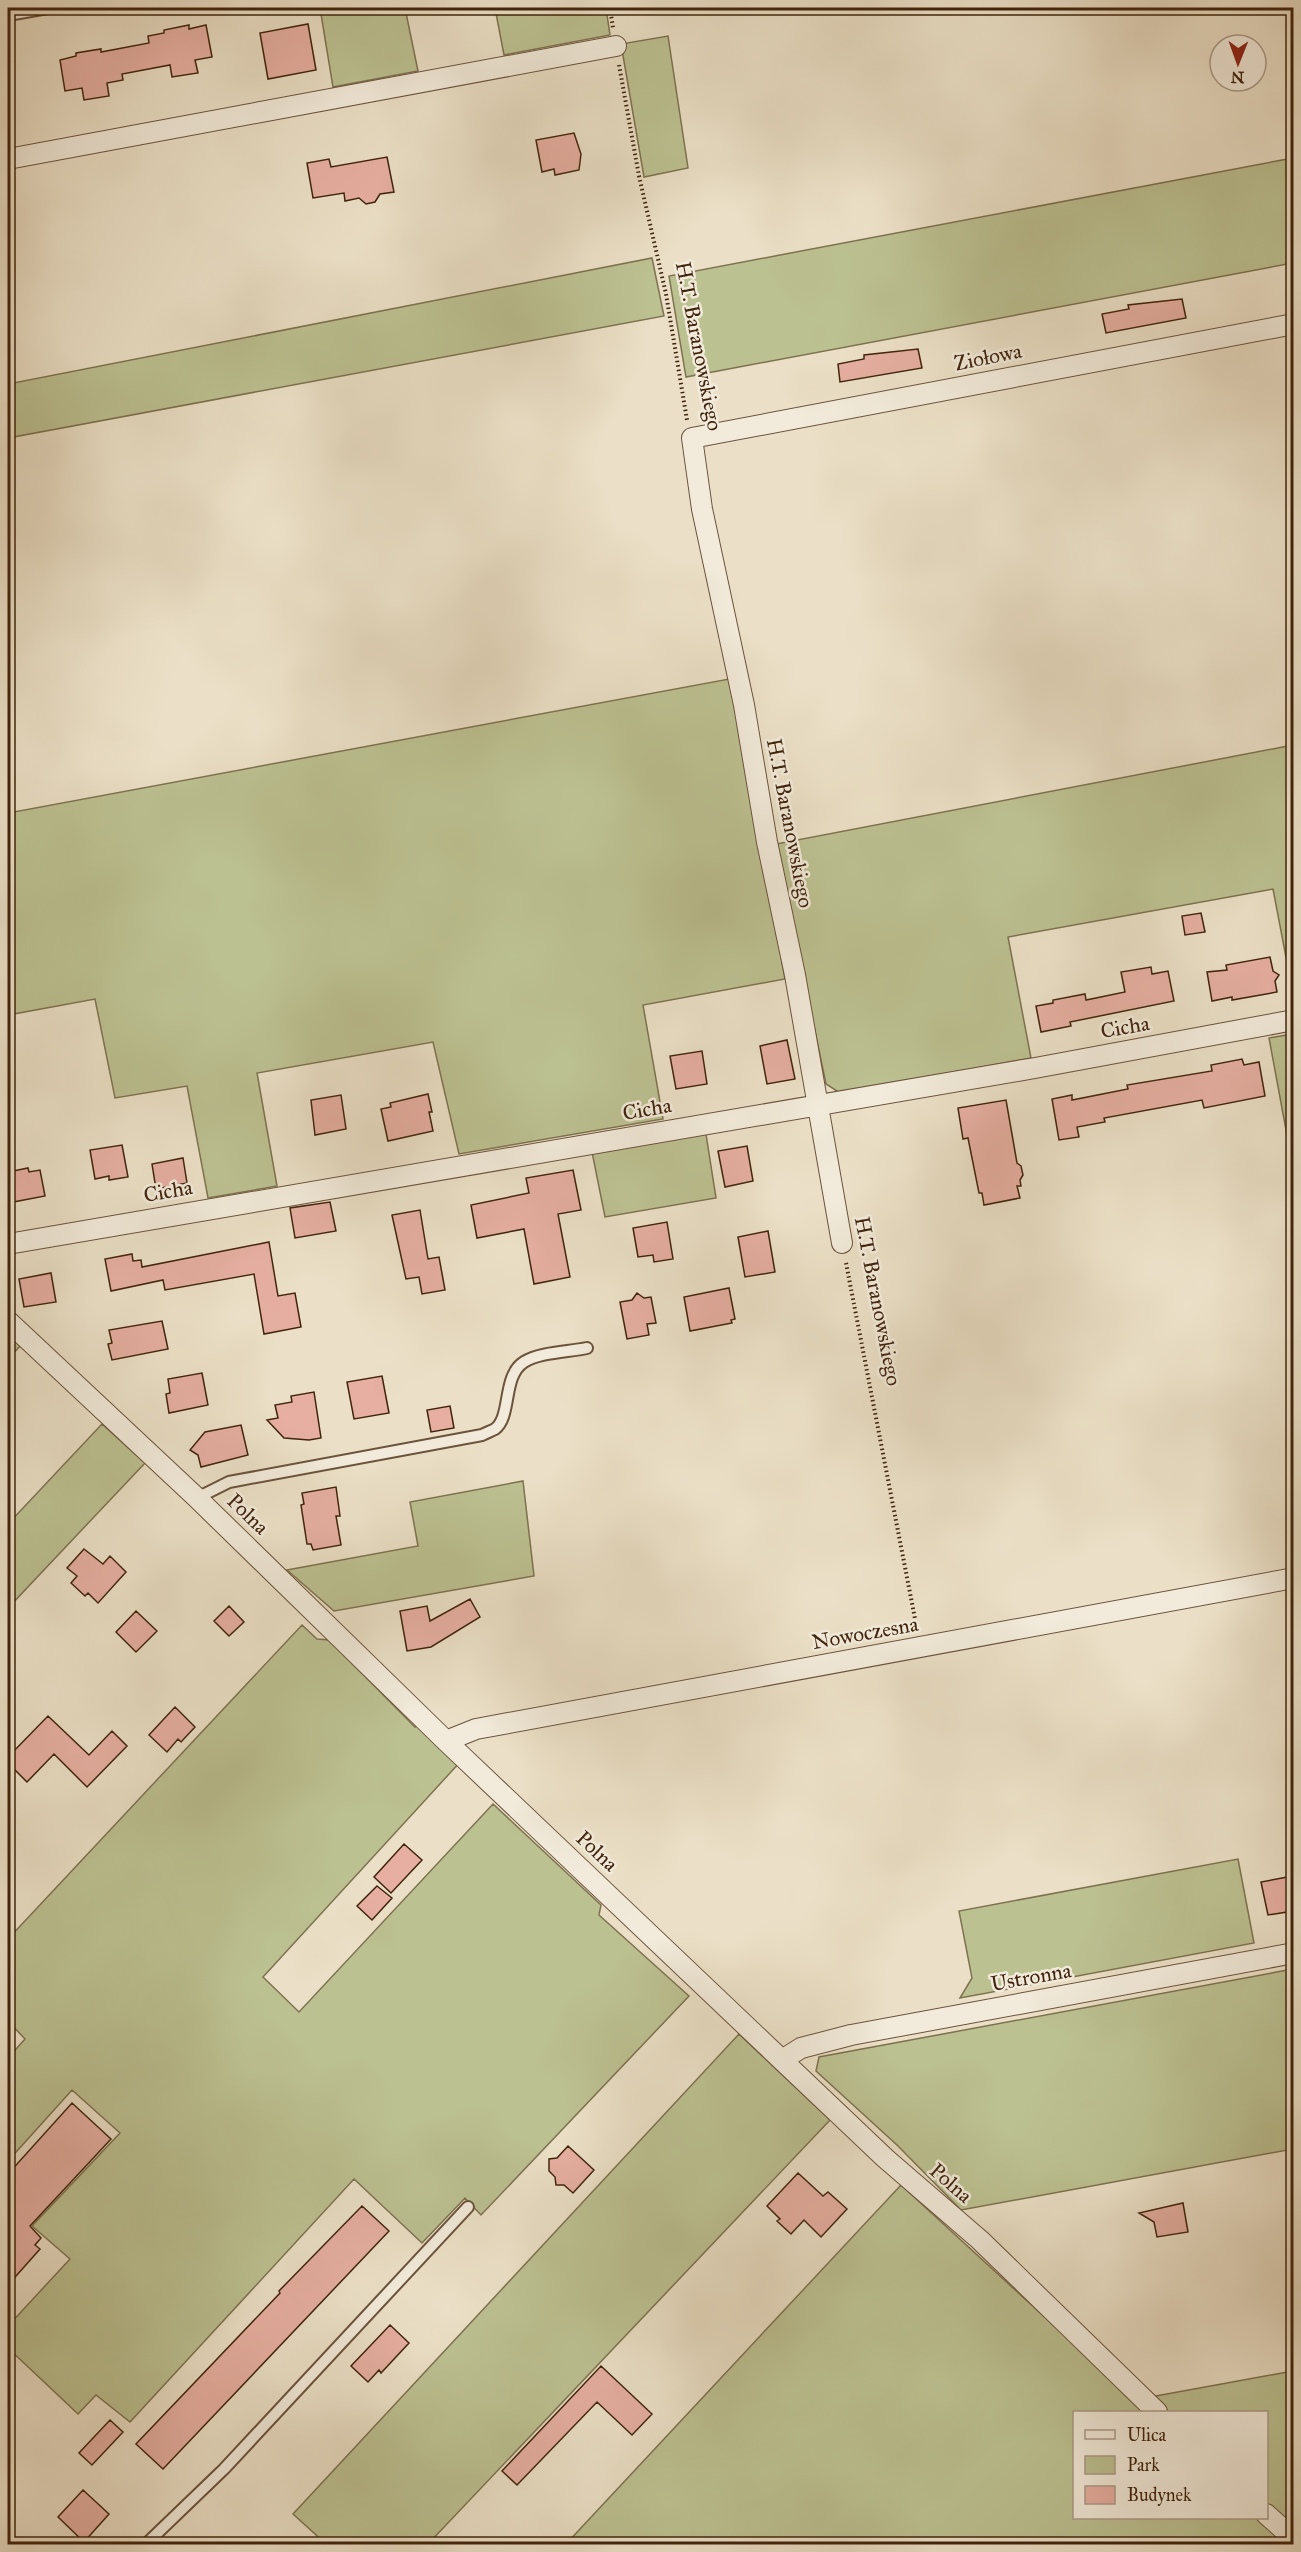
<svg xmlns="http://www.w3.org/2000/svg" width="1301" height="2552" font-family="'IM FELL Great Primer',serif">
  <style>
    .green { fill: #bcc192; stroke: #7e7250; stroke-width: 1.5 }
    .building { fill: #e6afa2; stroke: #40240d; stroke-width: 1.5 }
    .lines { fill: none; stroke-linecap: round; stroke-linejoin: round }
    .lane-casing { stroke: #6b533c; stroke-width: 14 }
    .street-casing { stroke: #6b533c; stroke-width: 22 }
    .path { stroke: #40240d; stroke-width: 4; stroke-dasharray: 1.5 3; stroke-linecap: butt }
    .lane { stroke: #f2ebdb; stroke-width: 10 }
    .street { stroke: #f2ebdb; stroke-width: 20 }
    .labels { text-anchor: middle; stroke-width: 5; stroke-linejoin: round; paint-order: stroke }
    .street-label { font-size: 21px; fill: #40240d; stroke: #f2ebdb }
  </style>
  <rect width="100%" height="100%" fill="#ebe0c7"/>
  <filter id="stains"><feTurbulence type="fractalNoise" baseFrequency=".00333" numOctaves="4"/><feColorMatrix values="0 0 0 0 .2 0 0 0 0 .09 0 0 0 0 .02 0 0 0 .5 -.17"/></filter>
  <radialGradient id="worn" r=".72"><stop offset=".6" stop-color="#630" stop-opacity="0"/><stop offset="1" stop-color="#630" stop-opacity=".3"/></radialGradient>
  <path class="green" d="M320,8H405L418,71L333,87Z
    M495,8H606L610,35L504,55Z
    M668,36L688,168L644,177L621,44Z
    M1293,158V263L686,377L669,276Z
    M652,258L664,316L8,438V384Z
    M729,679L739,714L785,979L643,1005L663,1119L459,1154L433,1042L257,1073L277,1186L208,1198L187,1086L115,1098L95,999L8,1015V813Z
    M1293,745V994L1273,889L1008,937L1031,1058L840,1093L826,1084L776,844Z
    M1293,1034L1294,1157H1291L1269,1038Z
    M705,1128L716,1198L605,1217L592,1152Z
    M8,1331L22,1344L8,1359Z
    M102,1424L145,1463L8,1608V1524Z
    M523,1481L534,1576L334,1611L287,1570L418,1546L410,1502Z
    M302,1625L317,1639L329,1640L415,1727L421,1724L461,1761L263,1977L299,2012L493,1804L601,1905L599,1915L689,1996L481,2215L465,2198L422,2243L354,2179L130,2422L96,2395L78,2414L8,2348V2326L70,2259L32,2226L120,2133L72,2090L8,2161V2058L25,2039L8,2021V1939Z
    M1238,1859L1254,1943L960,1998L972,1978L959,1911Z
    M1293,1969V2149L961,2210L898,2146L816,2071L819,2057Z
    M739,2034L830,2120L428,2544H326L293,2514Z
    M901,2185L1148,2412H1074V2518H1262L1291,2544H566Z
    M1293,2371V2529L1267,2505L1266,2412H1161L1145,2398Z"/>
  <path class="building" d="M308,24L316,70L268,79L260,33Z
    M189,25V29L206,25L212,57L195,60L198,73L172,77L170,65L122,74L123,80L107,83L109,96L84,100L82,88L65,91L60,60L76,56V53L101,49V52L149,43L148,36L164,33V30Z
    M574,133L581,154L579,170L555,175L554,169L542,172L536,140Z
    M387,157L394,192L380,194L375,202L366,204L359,198L345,201L344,193L313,198L307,163L329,159L331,167Z
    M1182,299L1186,318L1106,333L1102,314L1129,309L1128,305Z
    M918,349L922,368L840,382L838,364L864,359V355Z
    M1201,913L1205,932L1185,935L1182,916Z
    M1270,957L1273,971L1279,975L1275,981L1277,992L1232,1000V997L1212,1001L1207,972L1227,970L1226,965Z
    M1151,967L1152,974L1168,971L1174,1001L1070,1022L1071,1026L1041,1032L1036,1006L1053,1003V1000L1085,994L1086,1000L1125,992L1121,972Z
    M787,1040L795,1079L767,1084L760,1046Z
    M702,1051L707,1084L676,1089L670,1056Z
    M1242,1059L1244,1065L1259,1062L1265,1096L1204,1108L1202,1100L1104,1118L1105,1122L1077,1127L1079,1137L1059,1140L1052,1099L1072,1095V1100L1128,1089L1127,1085L1212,1071L1211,1065Z
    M428,1094L432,1112H429L433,1131L388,1141L381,1109L391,1107L390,1103Z
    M341,1095L346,1129L315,1135L311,1100Z
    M1006,1100L1017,1163L1021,1166L1023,1175L1020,1180L1021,1186H1017L1020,1198L984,1205L982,1193H979L968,1138L963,1139L958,1108Z
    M122,1145L128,1177L109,1180V1176L95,1179L90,1150Z
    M747,1146L753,1181L725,1187L718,1151Z
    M183,1158L187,1183L156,1189L152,1164Z
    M28,1168L29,1172L40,1170L45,1196L8,1203V1172Z
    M573,1170L581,1210L558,1214L570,1277L534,1284L524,1229L477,1238L471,1205L529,1193L526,1178Z
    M330,1202L336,1231L295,1238L290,1208Z
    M420,1210L428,1259L439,1257L445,1290L422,1294L419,1277L406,1279L392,1215Z
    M667,1222L673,1259L654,1262L653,1255L638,1257L633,1228Z
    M768,1231L775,1272L745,1277L738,1237Z
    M269,1242L278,1296L295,1293L301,1327L264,1334L254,1274L165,1290L163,1280L111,1291L105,1259L132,1254L133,1261L141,1260L142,1267Z
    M51,1273L56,1302L24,1307L19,1279Z
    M729,1288L735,1319L731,1320L732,1323L690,1331L684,1297Z
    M637,1293L644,1298L651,1297L656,1323L647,1324L649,1335L627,1339L620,1302L632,1300Z
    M162,1321L168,1349L112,1360L108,1344L112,1343L109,1330Z
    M202,1373L208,1405L169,1413L166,1394L170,1393L168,1379Z
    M382,1376L389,1413L354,1419L347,1382Z
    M314,1392L321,1438L309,1440L284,1438L267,1420L278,1418L275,1405L292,1402L291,1396Z
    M450,1406L454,1428L431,1432L427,1410Z
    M241,1425L248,1455L201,1467L198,1455L190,1450L205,1432Z
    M336,1487L340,1516H336L341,1545L313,1550L311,1544H307L301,1505L304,1504L302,1493Z
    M84,1549L103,1564L110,1556L126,1572L98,1603L88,1593L85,1596L71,1583L77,1576L67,1568Z
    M470,1599L480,1617L431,1647L407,1651L400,1611L427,1606L430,1621Z
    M229,1606L244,1622L229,1636L214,1621Z
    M136,1611L157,1631L136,1652L116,1632Z
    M175,1707L195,1727L181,1742L178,1739L167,1752L149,1735Z
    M48,1716L89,1755L112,1731L127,1746L87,1787L54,1754L27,1782L8,1763V1757Z
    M404,1844L422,1860L391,1893L374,1877Z
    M1293,1876V1911L1268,1915L1261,1882Z
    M377,1886L392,1898L372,1920L357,1906Z
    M72,2103L111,2139L30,2226L41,2238L35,2245L40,2249L8,2285V2174Z
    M568,2146L594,2170L573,2193L564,2185H556L555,2177L549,2171V2159L557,2158Z
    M798,2173L823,2196L828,2192L847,2209L821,2237L804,2220L791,2234L777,2221L780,2219L767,2206Z
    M1183,2203L1188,2232L1157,2237L1154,2222L1139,2213Z
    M362,2206L389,2231L163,2469L136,2444L280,2293L279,2291Z
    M390,2325L409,2343L381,2373L379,2370L368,2382L351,2366Z
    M601,2366L652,2414L632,2435L597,2402L517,2485L502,2471Z
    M110,2420L123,2432L92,2465L79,2453Z
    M83,2490L109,2514L84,2542L58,2517Z"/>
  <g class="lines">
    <g class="lane-casing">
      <path id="lane" d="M8,15L48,8
        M197,1498L229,1482L482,1435C486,1433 491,1431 495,1429C512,1416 502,1376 524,1362C540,1352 568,1352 587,1348
        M146,2544L224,2469L468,2207"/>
    </g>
    <g class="street-casing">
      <path id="street" d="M8,159L616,46
        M842,1243L795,975L767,842L744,705L702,509L692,438L1294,324
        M8,1244L1035,1068L1294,1020
        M8,1321L197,1498L446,1741L885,2158L980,2240L1157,2412
        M446,1741L476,1729L1294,1578
        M782,2060L801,2048L851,2035L1294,1953
        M1266,2514L1294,2539"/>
    </g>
    <path class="path" d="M610,8L613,28
      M619,65L639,176L666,294L687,420
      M846,1263L917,1629"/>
    <use href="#lane" class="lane"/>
    <use href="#street" class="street"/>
  </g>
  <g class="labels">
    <g class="street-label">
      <text transform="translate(699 346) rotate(79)" y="7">H.T. Baranowskiego</text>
      <text transform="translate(988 357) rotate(-11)" y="7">Ziołowa</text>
      <text transform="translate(790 823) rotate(79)" y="7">H.T. Baranowskiego</text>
      <text transform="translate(1125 1027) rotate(-10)" y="7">Cicha</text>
      <text transform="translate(647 1109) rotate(-10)" y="7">Cicha</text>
      <text transform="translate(168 1191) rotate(-10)" y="7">Cicha</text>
      <text transform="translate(878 1301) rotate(79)" y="7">H.T. Baranowskiego</text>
      <text transform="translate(248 1514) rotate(44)" y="7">Polna</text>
      <text transform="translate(865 1633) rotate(-10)" y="7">Nowoczesna</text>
      <text transform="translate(597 1851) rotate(43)" y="7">Polna</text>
      <text transform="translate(1031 1977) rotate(-10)" y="7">Ustronna</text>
      <text transform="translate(951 2183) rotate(41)" y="7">Polna</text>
    </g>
  </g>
  <rect width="1301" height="2552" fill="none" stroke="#ebe0c7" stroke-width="30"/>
  <rect x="9" y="9" width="1283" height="2534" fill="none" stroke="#40240d" stroke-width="3"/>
  <rect x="15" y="15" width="1271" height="2522" fill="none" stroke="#40240d" stroke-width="1.5"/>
  <rect x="1073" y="2411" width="195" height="108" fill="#f2ebdb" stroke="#ab9b89" stroke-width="1.5"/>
  <rect x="1085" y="2430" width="30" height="9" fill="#f2ebdb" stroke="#ab9b89" stroke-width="1.5"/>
  <text x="1127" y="2441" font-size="18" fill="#40240d">Ulica</text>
  <rect x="1085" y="2456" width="30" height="18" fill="#bcc192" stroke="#ab9b89" stroke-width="1.5"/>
  <text x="1127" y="2471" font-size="18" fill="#40240d">Park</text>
  <rect x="1085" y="2486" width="30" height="18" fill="#e6afa2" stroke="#ab9b89" stroke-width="1.5"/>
  <text x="1127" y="2501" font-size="18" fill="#40240d">Budynek</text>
  <g transform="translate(1238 63) rotate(181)"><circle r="28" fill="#f2ebdb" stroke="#ab9b89" stroke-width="1.5"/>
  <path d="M0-4.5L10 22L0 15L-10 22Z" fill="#8f2418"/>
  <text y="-9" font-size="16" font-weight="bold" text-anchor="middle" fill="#40240d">N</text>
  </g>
  <rect width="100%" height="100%" filter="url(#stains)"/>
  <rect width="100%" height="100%" fill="url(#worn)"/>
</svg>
